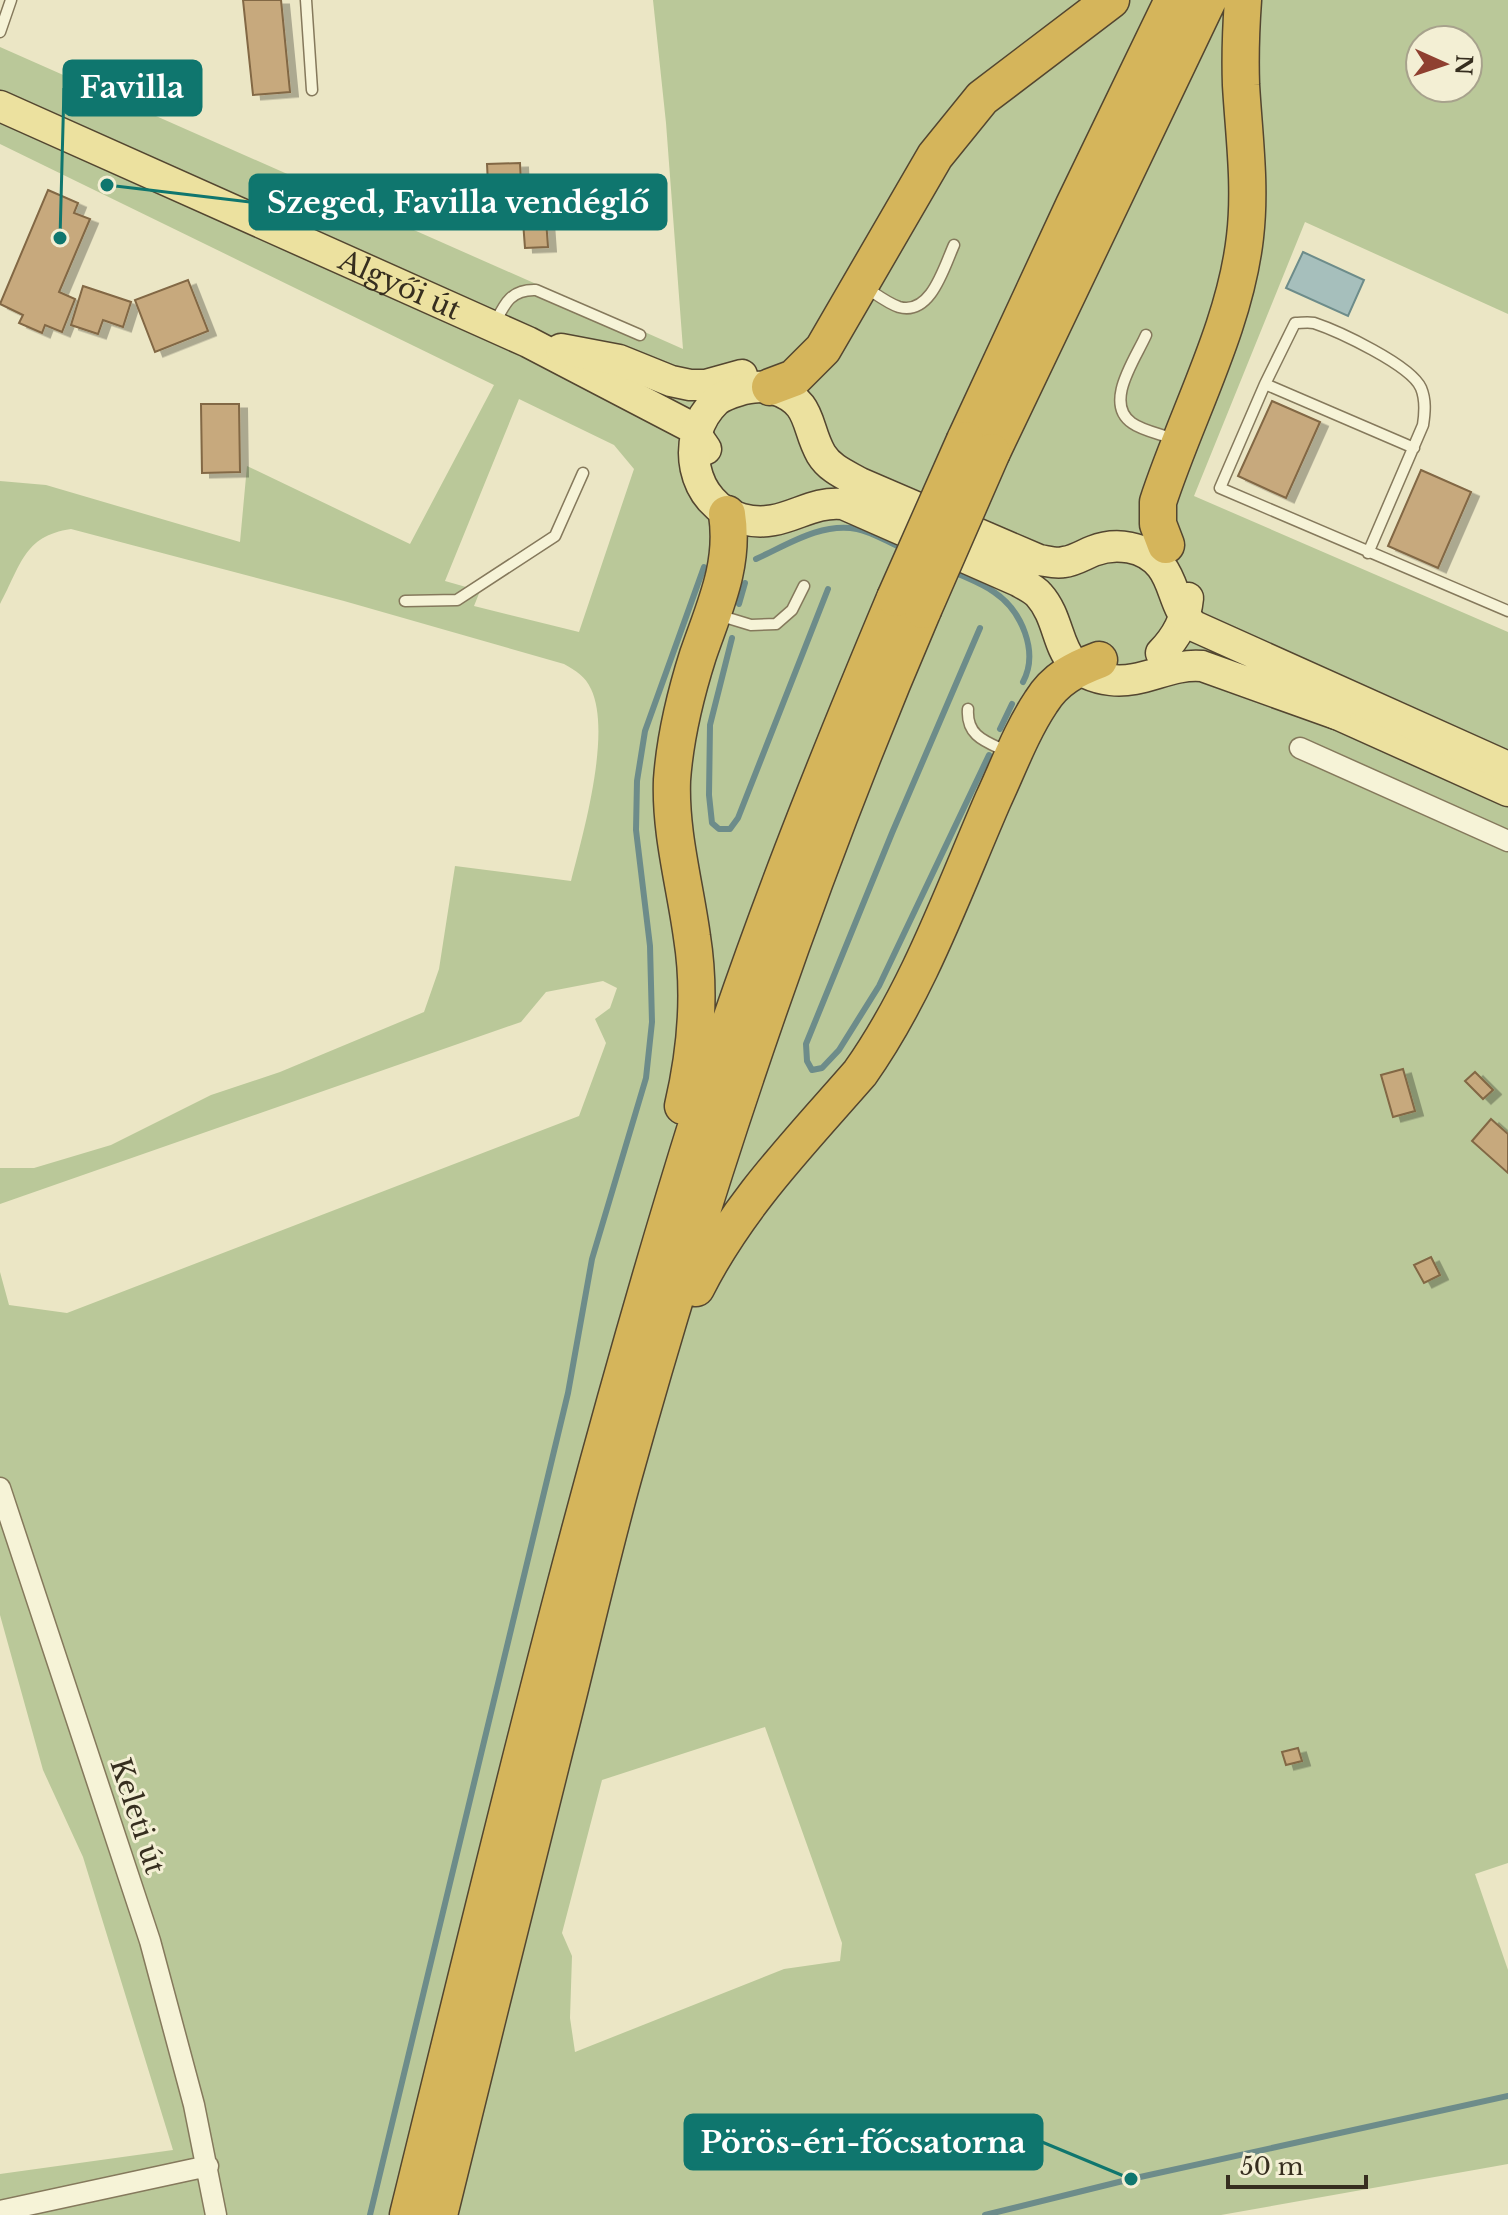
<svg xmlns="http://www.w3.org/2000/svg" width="1508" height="2215" font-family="'Libre Baskerville',serif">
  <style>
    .green { fill: #bac899; fill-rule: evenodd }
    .water { fill: #a6bfbc; stroke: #6d8c8a; stroke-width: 2 }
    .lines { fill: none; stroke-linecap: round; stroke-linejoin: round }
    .stream { stroke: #6d8c8a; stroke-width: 6 }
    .building { fill: #c7a97d; stroke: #826744; stroke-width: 2; filter: url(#shadow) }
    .lane-casing { stroke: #85795c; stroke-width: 13 }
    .street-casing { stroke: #85795c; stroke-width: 23 }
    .primary-casing { stroke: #534630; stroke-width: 33 }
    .highway-casing { stroke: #534630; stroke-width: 39 }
    .lane { stroke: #f6f3d7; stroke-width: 10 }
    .street { stroke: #f6f3d7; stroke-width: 20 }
    .primary { stroke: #ece19f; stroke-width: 30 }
    .highway { stroke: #d5b55b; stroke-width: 36 }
    .highway-bridge-casing { stroke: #534630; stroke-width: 39; stroke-linecap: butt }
    .highway-bridge { stroke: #d5b55b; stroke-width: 36 }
    .labels { text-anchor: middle; stroke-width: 6; stroke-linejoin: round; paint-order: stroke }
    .street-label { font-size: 28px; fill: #362e1f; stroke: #f3efd4 }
    .leader { fill: none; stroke: #0f766e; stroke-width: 3 }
    .callout-dot { fill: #0f766e; stroke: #f3efd4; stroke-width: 3 }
    .callout { fill: #0f766e; stroke: #0f766e; stroke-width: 3 }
    .callout-label { font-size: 30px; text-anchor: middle; font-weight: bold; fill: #fff }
  </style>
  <defs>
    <filter id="shadow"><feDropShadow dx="8" dy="4.5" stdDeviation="0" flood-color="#0004"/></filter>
  </defs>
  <rect width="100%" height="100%" fill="#ebe6c5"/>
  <path class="green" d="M653,0H1508V314L1305,222L1194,496L1508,632V1863L1475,1874L1508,1970V2164L1221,2215H0V2174L173,2150L83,1857L43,1770L0,1615V1272L9,1305L67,1313L579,1116L606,1043L595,1019L610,1008L617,988L603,981L546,992L521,1022L0,1204V1168H34L111,1145L211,1095L280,1072L424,1012L439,969L455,866L571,881C583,834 612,733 591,689C585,676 576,671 564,664L344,601L71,529C23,536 21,566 0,604V481L46,485L240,542L247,466L410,544L494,385L0,144V47L683,349L666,123ZM1420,40H1468V88H1420ZM519,399L614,445L634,469L579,632L474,606L480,591L445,581ZM765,1727L842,1943L840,1961L784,1969L575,2052L570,2018L572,1956L562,1933L602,1780Z"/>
  <path class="water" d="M1303,252L1364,280L1348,316L1286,288Z"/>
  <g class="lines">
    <path class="stream" d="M756,559C787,545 821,522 857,529C873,532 889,543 904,549
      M954,572C967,578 983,584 994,592C1022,611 1039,652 1023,682
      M739,604L745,583
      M980,628L892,833L806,1044L807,1061L812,1070L822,1068L839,1050L879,986L989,755
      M732,638L710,725L709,795L712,823L719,829H730L738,818L828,589
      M1000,729L1012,704
      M370,2215L568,1393L592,1259L646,1078L652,1022L650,946L636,830L637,781L645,731L704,567
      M985,2215L1131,2179L1508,2096"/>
  </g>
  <path class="building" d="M243,0H281L290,92L253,95Z
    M520,163L521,183L488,184L487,164Z
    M48,190L78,203L74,213L90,219L59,292L75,299L62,332L45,325L42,333L19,323L23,315L0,304Z
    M545,206L548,247L525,248L522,208Z
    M188,280L208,331L155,352L135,300Z
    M83,286L131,302L123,327L103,320L98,334L71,325Z
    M1272,401L1320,422L1286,498L1238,476Z
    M201,404H239L240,472L202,473Z
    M1421,470L1471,492L1438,568L1388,546Z
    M1403,1069L1415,1111L1393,1117L1381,1075Z
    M1475,1072L1493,1090L1483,1099L1465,1081Z
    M1491,1119L1508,1134V1173L1472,1141Z
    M1431,1257L1440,1275L1424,1283L1414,1265Z
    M1298,1748L1302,1761L1286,1765L1282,1752Z"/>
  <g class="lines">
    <g class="lane-casing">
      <path id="lane" d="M306,0L312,90
        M0,32L11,0
        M865,287C876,294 887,303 899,307C931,316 944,267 954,245
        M494,325C504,305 510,289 536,290L640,335
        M1146,335C1136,358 1103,403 1132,423C1143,431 1161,434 1174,439
        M1265,384L1414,448
        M1368,553L1423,425C1425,412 1426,400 1421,388C1411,365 1338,331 1314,323C1308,322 1301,323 1295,323L1265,384L1220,488L1508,611
        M405,601L457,600L555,536L583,473
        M718,615L751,625L776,624L792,610L804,586
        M968,709C966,737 987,742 1008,752"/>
    </g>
    <g class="street-casing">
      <path id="street" d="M1300,748L1508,841
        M0,1488L150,1941L194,2105L216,2215
        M0,2211L208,2166"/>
    </g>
    <g class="primary-casing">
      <g id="primary">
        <path id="s1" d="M0,106L528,342L691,427L706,449"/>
        <path d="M561,349L619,360L671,381L690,385H706L742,375"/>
        <path d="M1161,653C1176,638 1186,619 1188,598"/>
        <path d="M1319,706L1508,791"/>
        <path d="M1336,714L1202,666C1170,663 1143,684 1111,680C1051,673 1067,626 1039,595C1034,589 1025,585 1018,581L843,504C806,500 784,530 742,519C691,505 678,437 716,401C724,394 735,392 744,389C754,387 764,385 774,389C813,402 805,426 821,454C830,469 846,475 860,483L1039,560C1047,561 1056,564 1064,562C1074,561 1083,555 1093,551C1116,542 1145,546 1161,566C1176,585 1174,610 1194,626L1508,767"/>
      </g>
    </g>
    <g class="highway-casing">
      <path id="highway" d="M770,387L794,378L823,349L935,156L982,98L1111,0
        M965,440L1074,205L1173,0
        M992,452L1208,0
        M1166,545L1158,524V502C1186,416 1235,327 1245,237C1251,186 1244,136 1241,85C1240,57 1241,28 1243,0
        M683,1106C696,1050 701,994 692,937C685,885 670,833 672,780C675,738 685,696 698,655C714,608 735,565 727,514
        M696,1288C738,1205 799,1143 860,1073C918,991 953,892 993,800C1008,768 1021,732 1041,702C1055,679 1075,669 1099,660
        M408,2215C499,1846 586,1477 700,1114C755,939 824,767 895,598
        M439,2215C477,2059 516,1904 555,1748C578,1659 598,1568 623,1478C705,1183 802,892 923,610"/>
    </g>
    <use href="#lane" class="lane"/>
    <use href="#street" class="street"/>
    <use href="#primary" class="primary"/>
    <use href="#highway" class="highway"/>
    <g class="highway-bridge-casing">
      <path id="highway-bridge" d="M895,598L965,440
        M923,610L992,452"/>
    </g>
    <use href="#highway-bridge" class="highway-bridge"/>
  </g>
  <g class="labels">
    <g class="street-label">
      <text dy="10" stroke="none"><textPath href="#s1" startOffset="438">Algyői út</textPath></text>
      <text transform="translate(138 1816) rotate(72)" y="10">Keleti út</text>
    </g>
  </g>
  <path class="leader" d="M60 238L64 88M107 185L250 202M1131 2179L1042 2142"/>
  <g class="callout-dot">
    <circle cx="60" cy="238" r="8"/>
    <circle cx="107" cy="185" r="8"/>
    <circle cx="1131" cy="2179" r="8"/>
  </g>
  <g class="callout">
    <rect x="64" y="61" width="137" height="54" rx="8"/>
    <rect x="250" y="175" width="416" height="54" rx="8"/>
    <rect x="685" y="2115" width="357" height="54" rx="8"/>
  </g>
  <g class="callout-label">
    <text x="132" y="98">Favilla</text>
    <text x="458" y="213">Szeged, Favilla vendéglő</text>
    <text x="863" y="2153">Pörös-éri-főcsatorna</text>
  </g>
  <g transform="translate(1444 64) rotate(93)"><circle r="38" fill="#f3efd4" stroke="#a7a28c" stroke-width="2"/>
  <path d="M0-6L14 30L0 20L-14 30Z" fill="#8f4030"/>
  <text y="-12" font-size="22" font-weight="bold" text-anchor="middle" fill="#362e1f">N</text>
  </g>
  <path d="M1228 2175v12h138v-12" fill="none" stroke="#362e1f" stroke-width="4"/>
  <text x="1240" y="2175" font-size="24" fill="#362e1f" stroke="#f3efd4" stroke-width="6" paint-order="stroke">50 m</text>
</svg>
